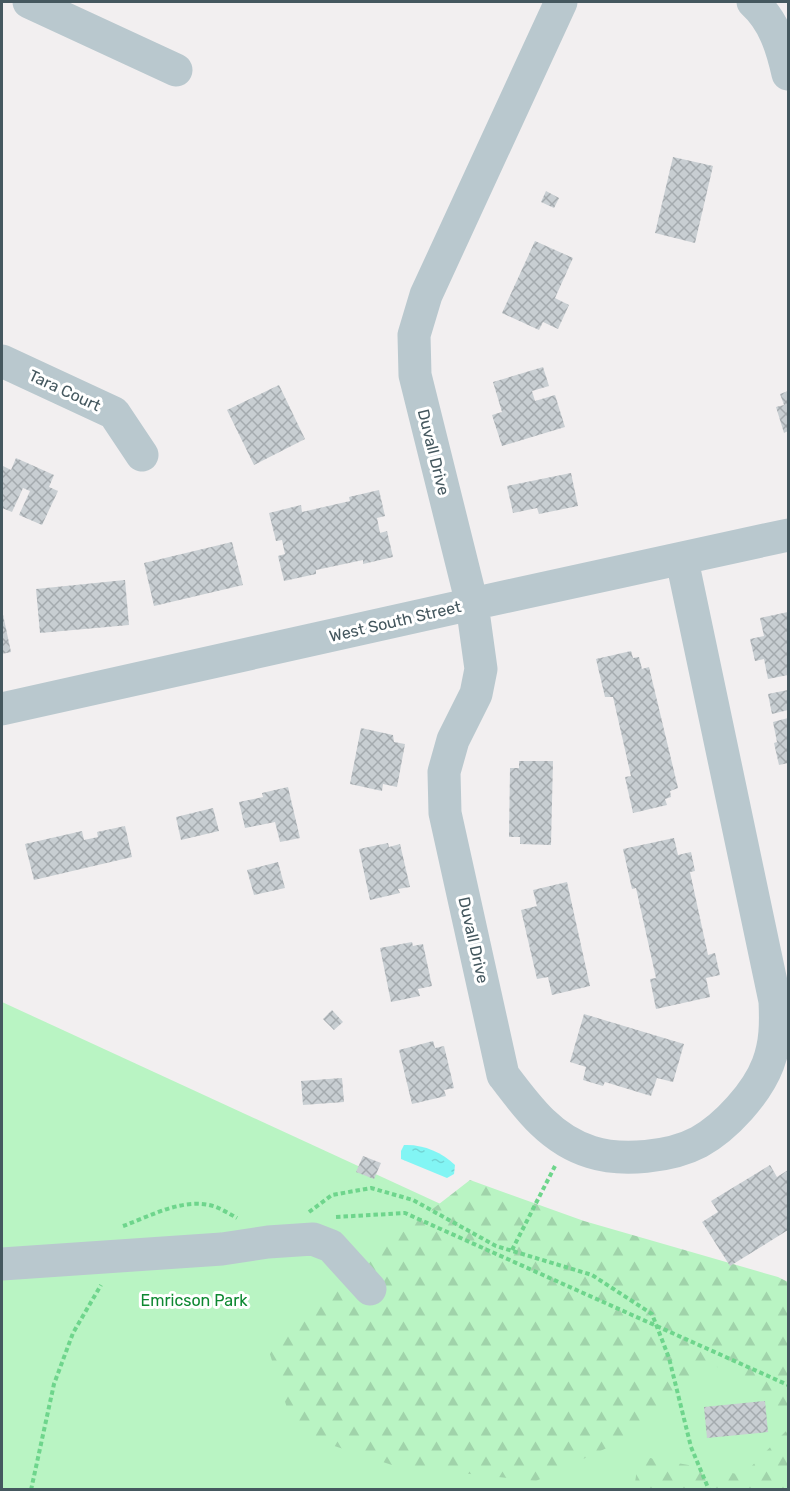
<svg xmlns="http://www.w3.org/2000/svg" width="790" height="1491" font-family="Rubik,sans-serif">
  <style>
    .green { fill: #b9f4c3 }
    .forest { fill: url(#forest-firs) }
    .water { fill: url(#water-ripples) }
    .building { fill: url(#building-cross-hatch) }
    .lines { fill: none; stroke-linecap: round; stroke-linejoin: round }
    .path { stroke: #6ed58c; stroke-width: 4; stroke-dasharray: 4.5 3; stroke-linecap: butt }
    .minor { stroke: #b9c8ce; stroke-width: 33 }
    .labels { text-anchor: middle; stroke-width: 6; stroke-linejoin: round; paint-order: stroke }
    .street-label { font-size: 16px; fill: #45585f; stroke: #fff }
    .park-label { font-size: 16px; fill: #0d8831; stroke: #fff }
  </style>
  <defs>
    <pattern id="forest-firs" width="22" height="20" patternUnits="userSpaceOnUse" patternTransform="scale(1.5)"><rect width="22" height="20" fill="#b9f4c3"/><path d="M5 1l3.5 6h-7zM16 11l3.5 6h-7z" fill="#a0d3aa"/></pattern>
    <pattern id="water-ripples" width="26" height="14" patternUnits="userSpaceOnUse" patternTransform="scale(1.5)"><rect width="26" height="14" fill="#82f5f4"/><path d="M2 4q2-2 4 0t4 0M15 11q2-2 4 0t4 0" fill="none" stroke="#72d4d4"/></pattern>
    <pattern id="building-cross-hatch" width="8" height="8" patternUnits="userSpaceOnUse" patternTransform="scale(1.5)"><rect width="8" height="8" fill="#c8ced2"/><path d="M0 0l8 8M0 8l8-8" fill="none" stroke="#a4aaae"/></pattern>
  </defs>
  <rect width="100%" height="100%" fill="#f2eff0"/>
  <path class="green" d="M2,1002L788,1364V1489H2Z"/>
  <path class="forest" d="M470,1180L584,1221L778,1277L788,1282V1425L710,1361L641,1432L536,1481L395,1466L295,1433L267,1345L332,1287Z
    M788,1429V1489H634L639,1456L743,1475Z"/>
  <path class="water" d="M404,1145C422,1144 442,1152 455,1165L454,1174L447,1178L401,1159V1151Z"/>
  <path class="building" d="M673,157L713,166L695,243L655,233Z
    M546,191L559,198L554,208L541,202Z
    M535,241L573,258L555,298L569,305L558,329L543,322L539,330L502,313Z
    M543,367L549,386L532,391L535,401L555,395L565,427L502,446L492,415L502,412L493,382Z
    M279,385L305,439L254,465L227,410Z
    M788,391V431L784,433L776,407L784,405L780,394Z
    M16,458L54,475L49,487L58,491L42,525L19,515L30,491L23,488L12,512L2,508V471L3,466L11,470Z
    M571,473L578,506L539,514L537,508L513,513L507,486Z
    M379,490L385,516L377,518L380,533L387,531L393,557L363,564V560L316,570V574L284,581L278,556L285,554L282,540L276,541L269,513L301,505L302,512L350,501L349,497Z
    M232,542L243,585L154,606L144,563Z
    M125,580L129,625L40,633L36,589Z
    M2,610L11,652L2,654Z
    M788,612V675L768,679L764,659L755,661L750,639L764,636L760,618Z
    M631,651L633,658L639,657L642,669L649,667L678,788L670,791L671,797L665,799L667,805L633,813L625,777L631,776L613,697H605L596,659Z
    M788,690V710L772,714L768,694Z
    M788,718V763L779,765L774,743L777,742L773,722Z
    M361,728L393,735L394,742L405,744L397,787L383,784L382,791L350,784Z
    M519,761H553L551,845L520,844V837H509L510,768H519Z
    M288,787L300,838L280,842L275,822L245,828L239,802L263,797L262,793Z
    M213,808L219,831L181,840L176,817Z
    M125,826L132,857L34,880L25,844L82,831L84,840L98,837L97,832Z
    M674,838L678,855L691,852L695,871L690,872L708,955L715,953L720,975L706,978L710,997L656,1009L650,979L656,978L636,888L632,889L623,849Z
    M388,843L389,847L400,844L410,887L398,889L400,893L370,900L359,849Z
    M278,862L285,888L254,895L247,870Z
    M567,882L590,986L552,995L548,977L537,979L521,910L537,906L533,890Z
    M412,942L413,946L423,944L432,986L418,989L420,996L391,1002L380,948Z
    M332,1010L343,1022L334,1030L323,1019Z
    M584,1014L684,1044L673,1082L657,1078L651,1096L605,1082L603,1086L583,1080L586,1067L570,1062Z
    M433,1041L435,1048L444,1046L454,1088L444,1090L446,1096L412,1104L399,1050Z
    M342,1078L344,1102L303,1105L301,1081Z
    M363,1156L381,1163L374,1179L356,1172Z
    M770,1165L777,1177L788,1170V1230L730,1266L702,1222L718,1212L711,1201Z
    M765,1401L768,1432L707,1438L704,1407Z"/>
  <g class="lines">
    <path class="path" d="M309,1212L332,1195L371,1188L413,1200L496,1246L592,1275L652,1314L669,1358L691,1447L709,1490
      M336,1217L405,1213L788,1385
      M123,1226C151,1216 185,1196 216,1207C223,1210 230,1214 237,1218
      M512,1250L555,1166
      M31,1490L54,1384L73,1333L101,1285"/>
    <path class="minor" d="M29,2L176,70
      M561,2L426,295L414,335L415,375L472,604L481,669L476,694L453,740L444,772L445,813L503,1075C527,1107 551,1140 591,1152C622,1162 671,1157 699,1142C726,1127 757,1093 768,1064C776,1043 776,1023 775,1001L682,560
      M753,2C774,21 782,47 788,74
      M2,361L114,413L142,455
      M2,709L472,604L788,535
      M2,1264L222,1249L268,1242L313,1239L331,1246L370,1289"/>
  </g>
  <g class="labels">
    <g class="street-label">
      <text transform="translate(65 390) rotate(25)" y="6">Tara Court</text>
      <text transform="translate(434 452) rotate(76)" y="6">Duvall Drive</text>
      <text transform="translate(395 621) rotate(-13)" y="6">West South Street</text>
      <text transform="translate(474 940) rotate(77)" y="6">Duvall Drive</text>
    </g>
    <g class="park-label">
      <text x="194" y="1306">Emricson Park</text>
    </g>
  </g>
  <rect width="790" height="1491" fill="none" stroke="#45585f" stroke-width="6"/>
</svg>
